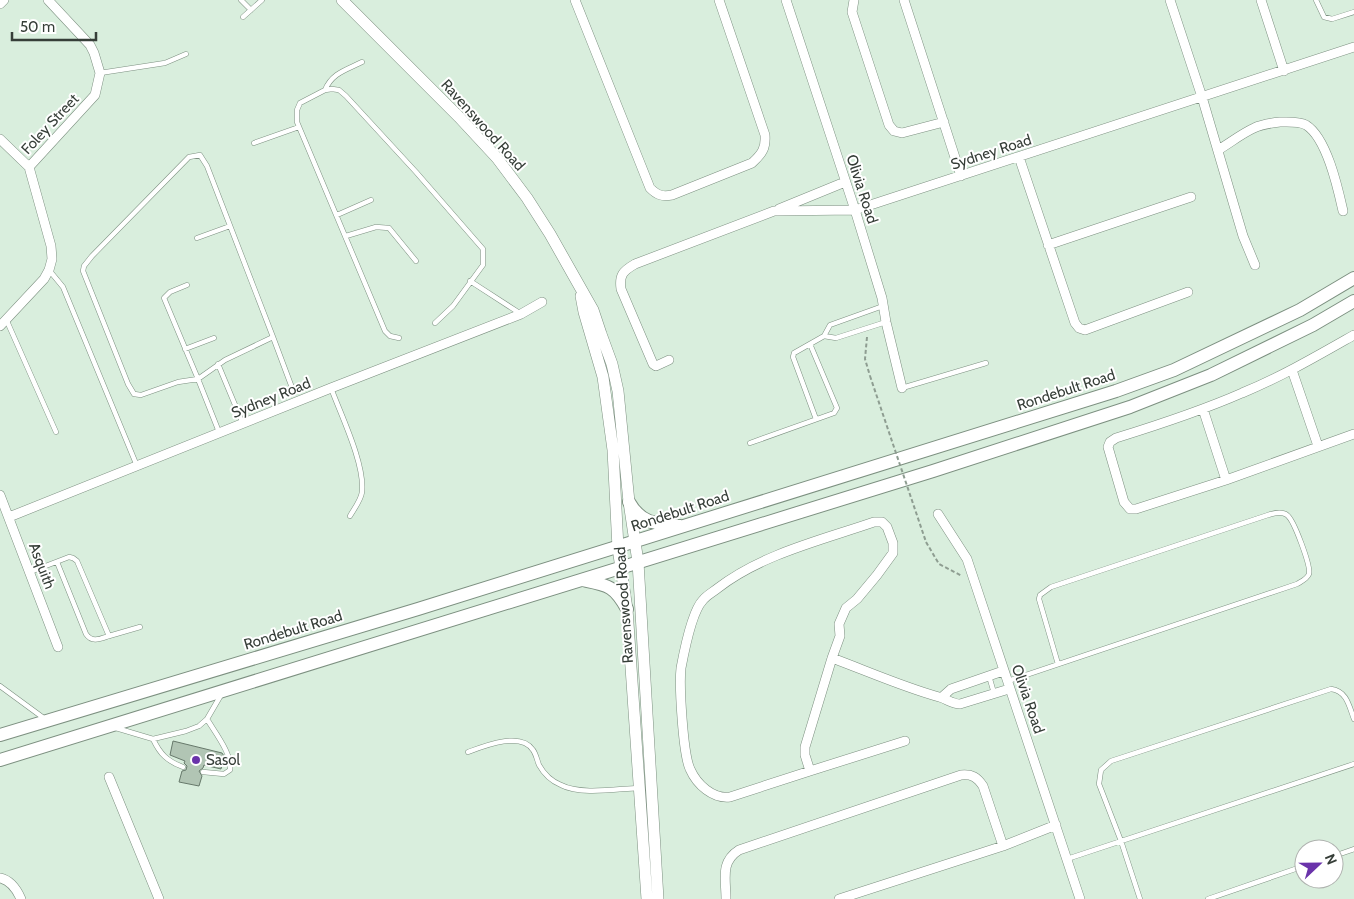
<svg xmlns="http://www.w3.org/2000/svg" width="1354" height="899" font-family="Cabin,sans-serif">
  <style>
    .building { fill: #b1c5b4; stroke: #67796b }
    .lines { fill: none; stroke-linecap: round; stroke-linejoin: round }
    .service-casing { stroke: #7d9081; stroke-width: 5.5 }
    .minor-casing { stroke: #7d9081; stroke-width: 10 }
    .tertiary-casing { stroke: #7d9081; stroke-width: 12 }
    .secondary-casing { stroke: #7d9081; stroke-width: 14 }
    .path { stroke: #8e9d91; stroke-width: 2; stroke-dasharray: 4 2.5; stroke-linecap: butt }
    .service { stroke: #fff; stroke-width: 4.5 }
    .minor { stroke: #fff; stroke-width: 9 }
    .tertiary { stroke: #fff; stroke-width: 11 }
    .secondary { stroke: #fff; stroke-width: 12 }
    .path-bridge { stroke: #8e9d91; stroke-width: 2; stroke-dasharray: 4 2.5; stroke-linecap: butt }
    .poi-dot { fill: #6a33aa; stroke: #fff; stroke-width: 2 }
    .labels { text-anchor: middle; stroke-width: 4; stroke-linejoin: round; paint-order: stroke }
    .street-label { font-size: 15px; fill: #363e38; stroke: #fff }
    .poi-label { font-size: 15px; fill: #363e38; stroke: #fff; text-anchor: start }
  </style>
  <rect width="100%" height="100%" fill="#d9eedd"/>
  <path class="building" d="M173,741L222,753L224,756L221,769L204,765L203,768L199,771L202,776L199,786L179,782L182,771L186,770L187,766L184,763L185,761L170,755Z"/>
  <g class="lines">
    <g class="service-casing">
      <path id="service" d="M241,0L251,10
        M1316,0L1324,17L1332,19L1354,12
        M243,17L262,0
        M100,73L165,63L186,54
        M325,90C332,73 346,70 362,62
        M254,143L299,127
        M337,215L371,200
        M346,236L376,227L389,228L416,261
        M197,238L230,226
        M49,270L63,287L137,466
        M470,281L521,314
        M187,285L170,292L164,298L198,379L178,382L141,395L134,394L128,384L83,271L84,266L92,256L189,157L200,155L207,166L273,337
        M883,306L830,325L824,336L836,338L886,322
        M6,319L56,432
        M399,338L390,336L385,331L297,122V110L300,103L325,90L332,89L339,90L346,96L416,172L483,249V265L453,306L435,323
        M185,349L214,338
        M218,364L243,424
        M331,388C341,415 365,464 362,492C361,500 354,509 350,516
        M902,388L986,363
        M816,419L793,357L794,353L824,336
        M219,432L198,379L225,360L273,337L294,393
        M750,443L834,413L837,408L810,344
        M57,562L86,634C92,643 100,639 109,636
        M30,572L69,557L73,558L77,561L109,636L140,627
        M989,676L994,693
        M1008,681L1297,584C1302,581 1307,579 1309,574C1311,566 1294,520 1287,515C1282,511 1274,513 1268,515L1051,587L1040,595L1039,599L1058,664
        M0,686L45,719
        M116,728L153,739L186,731L199,726L207,719L221,695
        M153,739C160,754 167,761 183,767
        M468,752C484,746 521,731 533,750C536,754 537,760 539,765C544,774 551,781 561,785C580,795 616,789 638,788
        M203,772L224,774L230,770C233,755 214,731 207,719
        M1334,856L1354,849
        M1067,859L1354,764
        M1140,899L1121,841L1099,784L1101,770L1111,761L1331,689C1347,691 1349,706 1354,719
        M1208,899L1304,866"/>
    </g>
    <g class="minor-casing">
      <path id="minor" d="M575,0L650,188C657,195 662,197 672,195L752,163C762,154 766,148 765,135L719,0
        M786,0L855,210L882,298L886,322L902,388
        M854,0L852,12L889,125L894,131L902,133L944,122
        M904,0L961,176
        M1170,0L1202,97L1243,236L1255,265
        M1261,0L1284,71
        M0,4L4,0
        M0,139L29,167
        M1218,150C1230,143 1241,134 1254,128C1262,124 1271,123 1280,122C1288,122 1299,121 1306,125C1327,138 1338,189 1343,211
        M1019,157L1075,323L1079,328L1085,330L1188,292
        M29,167L95,95L100,73L94,53L90,45L48,0
        M779,209L845,182
        M1048,245L1191,197
        M0,326L44,279L49,270L52,259L51,246L29,167
        M1354,335C1317,356 1281,377 1242,393C1201,411 1158,425 1116,438L1110,442L1108,447L1124,502L1130,509H1136L1226,480L1354,434
        M669,360L656,366L653,364L621,289C619,275 623,271 635,264L774,211L855,210L1354,47
        M1292,370L1318,446
        M1203,409L1226,480
        M0,495L58,647
        M938,514L967,559L1080,899
        M9,517L331,388L521,314L542,302
        M832,658L805,747V755L810,771L730,797C713,799 697,785 690,769C683,754 679,685 681,668C684,652 692,611 703,600C707,595 713,592 718,588C762,554 822,540 874,522H882L887,527L893,543V553L877,575L857,599L846,608L839,624L840,636L832,658C867,671 903,687 939,697C947,699 952,704 960,704L1009,689
        M942,697L951,689L1003,671
        M810,771L905,741
        M109,777L159,899
        M0,878C10,880 17,890 21,899
        M726,899C726,879 720,862 739,850L961,775C972,774 977,777 983,786L1003,846
        M839,899L1003,846L1056,825"/>
    </g>
    <g class="tertiary-casing">
      <path id="tertiary" d="M342,0L459,117L497,158L527,198L550,234L593,310L601,334L612,364L618,391L629,502L638,562L658,899
        M581,296L584,312L603,377L613,450L618,548L627,609L647,899"/>
    </g>
    <g class="secondary-casing">
      <path id="secondary" d="M629,502C641,524 657,524 680,526
        M582,580C607,585 614,585 627,609
        M0,735L418,609L1116,391L1174,370L1300,310L1354,278
        M0,760L933,471L1130,407L1211,375L1313,325L1354,301"/>
    </g>
    <path class="path" d="M867,337L865,359L870,376
      M926,542L939,564L962,576"/>
    <use href="#service" class="service"/>
    <use href="#minor" class="minor"/>
    <use href="#tertiary" class="tertiary"/>
    <use href="#secondary" class="secondary"/>
    <path class="path-bridge" d="M870,376L926,542"/>
  </g>
  <circle class="poi-dot" cx="196" cy="760" r="5"/>
  <g class="labels">
    <g class="street-label">
      <text transform="translate(50 124) rotate(-47)" y="5">Foley Street</text>
      <text transform="translate(483 125) rotate(48)" y="5">Ravenswood Road</text>
      <text transform="translate(991 152) rotate(-18)" y="5">Sydney Road</text>
      <text transform="translate(862 189) rotate(72)" y="5">Olivia Road</text>
      <text transform="translate(1066 390) rotate(-18)" y="5">Rondebult Road</text>
      <text transform="translate(271 398) rotate(-22)" y="5">Sydney Road</text>
      <text transform="translate(680 511) rotate(-18)" y="5">Rondebult Road</text>
      <text transform="translate(42 566) rotate(69)" y="5">Asquith</text>
      <text transform="translate(624 605) rotate(-94)" y="5">Ravenswood Road</text>
      <text transform="translate(293 630) rotate(-17)" y="5">Rondebult Road</text>
      <text transform="translate(1028 699) rotate(71)" y="5">Olivia Road</text>
    </g>
    <g class="poi-label">
      <text x="206" y="765">Sasol</text>
    </g>
  </g>
  <g transform="translate(1319 864) rotate(68)"><circle r="24" fill="#ffffff" stroke="#afb2af"/>
  <path d="M0-4L9 19L0 12L-9 19Z" fill="#6a33aa"/>
  <text y="-8" font-size="14" font-weight="bold" text-anchor="middle" fill="#363e38">N</text>
  </g>
  <path d="M12 32v8h84v-8" fill="none" stroke="#363e38" stroke-width="2.5"/>
  <text x="20" y="32" font-size="15" fill="#363e38" stroke="#ffffff" stroke-width="4" paint-order="stroke">50 m</text>
</svg>
